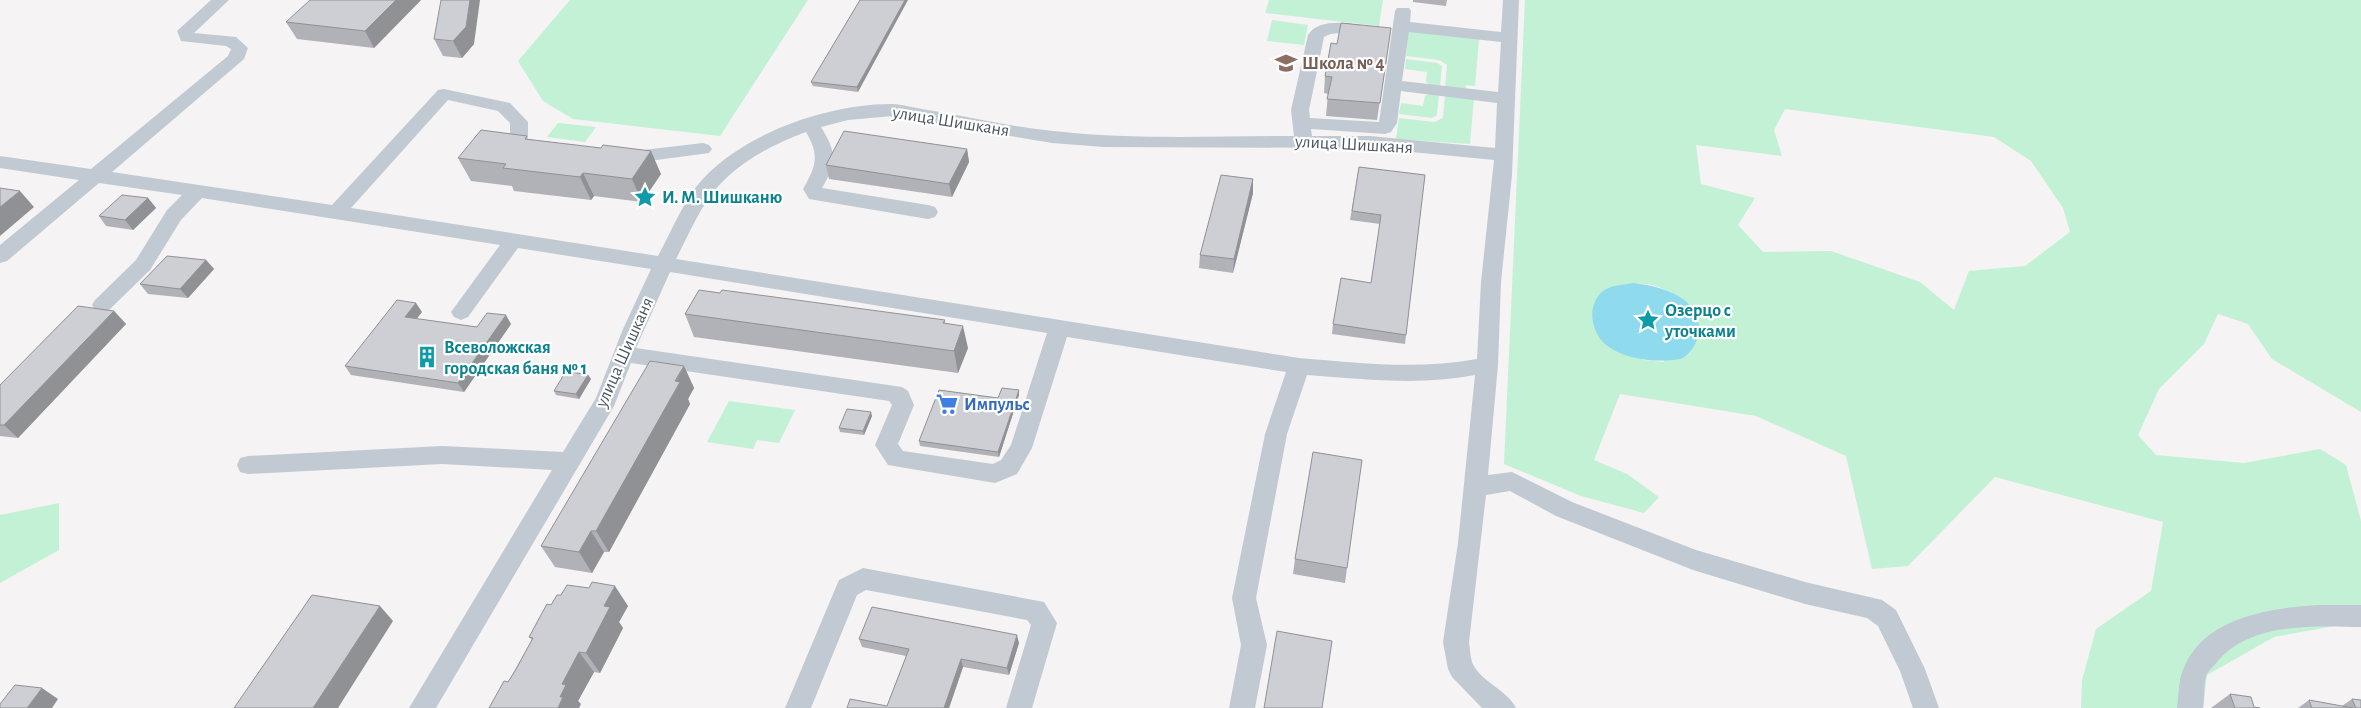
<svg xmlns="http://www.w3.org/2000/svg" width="2361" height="708" font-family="'Alegreya Sans',sans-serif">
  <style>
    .green { fill: #c3f1d5; fill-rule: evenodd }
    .water { fill: #90daee }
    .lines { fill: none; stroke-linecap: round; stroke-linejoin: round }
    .minor { fill: #c1cad2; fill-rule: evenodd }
    .wall { fill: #b0b2b7 }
    .shaded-wall { fill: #909195 }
    .building { fill: #cdcfd5; stroke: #909195 }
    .labels { text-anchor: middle; stroke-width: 4.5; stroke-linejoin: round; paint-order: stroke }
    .education-label { font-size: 18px; font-weight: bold; fill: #785e54; stroke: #fff; text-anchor: start }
    .street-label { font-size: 18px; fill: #4a5661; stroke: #fff }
    .culture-label { font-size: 18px; font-weight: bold; fill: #0d838f; stroke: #fff; text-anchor: start }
    .shop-label { font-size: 18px; font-weight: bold; fill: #366cbe; stroke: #fff; text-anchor: start }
  </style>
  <rect width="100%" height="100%" fill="#f5f3f3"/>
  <path class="green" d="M570,0H808L720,136L573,119L543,101L518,61Z
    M1269,0H1383L1379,26L1265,13Z
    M1525,0H2361V412L2272,359L2248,324L2218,314L2204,344L2159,389L2138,435L2156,455L2244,463L2320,449L2346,465L2361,521V627L2340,625L2274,637L2207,675L2203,708H2081L2082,680L2096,629L2151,591L2163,522L1995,477L1908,566L1872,569L1846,456L1756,416L1620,394L1594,460L1627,474L1659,497L1644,513L1581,496L1504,464ZM1785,109L1994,137L2031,161L2063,208L2070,232L2025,266L1969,271L1954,310L1920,282L1831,251L1763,252L1738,225L1755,198L1701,184L1696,145L1782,156L1774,130ZM1633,283L1653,285L1673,293L1664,362L1644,360L1623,353Z
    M1272,20L1308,25L1304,45L1267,41Z
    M1409,31L1479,39L1475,86L1466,85V90L1445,88L1447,65L1439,60L1406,56Z
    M1406,59L1437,63L1442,66L1440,87L1431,86L1426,82L1427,72L1405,69Z
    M1430,93L1439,94L1437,115L1432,118L1399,114L1401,103L1423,106L1425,96Z
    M1445,95L1474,98L1470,144L1396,139L1399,118L1434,122L1443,118Z
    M558,123L596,127L585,142L547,137Z
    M729,401L795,410L779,443L757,440L753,449L707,442Z
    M59,503V550L0,583V515Z"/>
  <path class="water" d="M1633,283C1663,286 1709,300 1697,339C1695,347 1687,357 1680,359C1657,363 1625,360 1606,345C1591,332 1586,305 1603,291C1611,285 1624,285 1633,283Z"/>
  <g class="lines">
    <path class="minor" d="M211,0H229L194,33L236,37L248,48L244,59L112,172L332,205L438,90L444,89L510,103L528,122V139L545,142L548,146L545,150L539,152L513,148L510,144V123L498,111L448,100L351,208L658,256C670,234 681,207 696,187C736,135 829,103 893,104C906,105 920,109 934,111C973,118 1013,127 1053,131C1132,140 1214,136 1294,136L1291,110L1308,35C1320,16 1355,24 1374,28L1376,32L1374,36C1358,40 1339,27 1324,37L1309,110L1310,118L1379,122L1395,11L1397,8H1409L1411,11L1410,22L1501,32L1503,0H1519L1512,175L1501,282L1498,365L1488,475L1512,472L1572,502L1696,550L1805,582L1882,600L1896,610L1925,669L1939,708H1913L1900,671L1878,626L1867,618L1805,604L1693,570L1556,516L1510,491L1486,495L1469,642C1470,648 1470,656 1472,662C1479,681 1508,690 1516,708H1482L1452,677L1448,669L1443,642L1458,543L1475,375C1419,386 1364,379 1307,375L1287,434L1256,598L1267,645L1255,708H1229L1241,645L1232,598L1265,434L1286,372L1067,337L1032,448L1017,474L995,483L888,465L875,445L892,405L889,401L631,363L614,406L436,708H409L552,470L442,464L248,474L240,472L237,465L240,458L248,456L442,446L563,452L596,398L623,329L651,269L518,248L468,317L461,320L454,317L451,312L500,245L202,198L181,220L150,270L109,310L102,313L95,310L92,305L95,300L136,260L167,210L182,195L99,183L7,261L0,263V245L79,180L0,168V156L91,169L228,56L231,49L226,46L181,41L177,31ZM1409,32L1501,42L1498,92L1402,81ZM1401,91L1497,103L1495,148L1370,136H1312L1311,129L1385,134L1391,132L1397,123ZM893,116L1052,143L1104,147L1370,148L1494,160L1481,282L1477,359C1417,370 1359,363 1299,358L676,259C687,238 697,214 711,195C734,164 771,145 806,132C820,156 816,166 803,189L809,199L928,219L935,217L938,212L935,207L928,205L822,188C837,162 837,153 821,127L848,120ZM670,272L1047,333L1011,445L1001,460L993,464L903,451L898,444L914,405L908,391L902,387L636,348Z
      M703,143L709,145L712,149L709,153L626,164L619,162L617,158L619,154L626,152Z
      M863,568L1044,602L1057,623L1032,708H1006L1031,625L1027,620L866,590L857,595L811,708H785L839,580Z
      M2317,605H2361V627C2314,626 2250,622 2217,662C2214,666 2209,670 2207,674C2203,683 2205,698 2203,708H2177C2179,696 2178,682 2183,670C2202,618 2269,608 2317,605Z"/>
  </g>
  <path class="wall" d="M421,0L374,48L297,39L286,22Z
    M860,0L858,92L813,86L811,82Z
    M1413,0H1447L1446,6L1413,2Z
    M1391,28L1377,120L1326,116L1328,94L1324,93L1325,76L1337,44Z
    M434,39L474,44L462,58L443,56Z
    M529,140L661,174L642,202L594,196L591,200L514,191L512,186L471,181L458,158Z
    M967,149L969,162L952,197L829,179L826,165Z
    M1359,167L1425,175L1406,335L1405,344L1332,334L1333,324L1371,283L1380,224L1350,220Z
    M1253,179V193L1233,273L1199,268L1200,255Z
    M148,198L156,208L133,230L106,226L99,216Z
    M206,260L214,269L188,298L148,294L140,284Z
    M114,311L126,324L18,438L0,436V385Z
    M422,312L416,319L477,327L511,324L464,392L351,375L345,366Z
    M685,314L945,320V323L968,348L958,373L694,337Z
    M684,366L694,388L688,399L690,404L609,552H604L592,573L555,567L541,546Z
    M588,375L591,379L579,399L556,395L554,391Z
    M1019,390V395L999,457L920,446L919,441L998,398Z
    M872,416L864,435L840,432L839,428Z
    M1295,559L1347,568L1345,583L1293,574Z
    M551,605L628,606L619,622L623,628L600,673L594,672L578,701L581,704L508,682L532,640L529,637Z
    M859,639L1019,643L1009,675L963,667L949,708H847L887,706L906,656L862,647Z
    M2230,694L2254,707L2260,708H2211Z
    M2352,699L2361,708H2298L2309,700L2342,706Z"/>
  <path class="shaded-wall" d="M396,0H421L374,48L365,31Z
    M470,0H480L474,44L462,58L453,41Z
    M905,0H908L858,92L857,87Z
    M967,149L969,162L952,197L949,184Z
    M651,151L661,174L642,202L632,179Z
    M583,173L594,196L591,200L580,177Z
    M1253,179V193L1233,273L1234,259Z
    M20,191L34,207L0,236V207Z
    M148,198L156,208L133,230L125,220Z
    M206,260L214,269L188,298L180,289Z
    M416,303L422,312L411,326L405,317Z
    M114,311L126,324L18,438L4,425Z
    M506,315L511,324L464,392L458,383Z
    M963,326L968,348L958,373L954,351Z
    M684,366L694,388L688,399L690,404L609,552L596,531Z
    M588,375L591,379L579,399L576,394Z
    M1019,390V395L999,457L998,452Z
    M871,412L872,416L864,435L863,431Z
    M591,531L604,552L592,573L579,552Z
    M615,586L628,606L619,622L623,628L600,673L586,653L604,606Z
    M380,606L393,621L338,708H313Z
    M1017,635L1019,643L1009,675L1007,668Z
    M579,652L594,672L578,701L581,704L579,708H558L562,684Z
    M961,659L963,667L949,708H944Z
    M42,688L58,699L52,708H27Z"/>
  <path class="building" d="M310,0H396L365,31L286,22Z
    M441,0H470L466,27L453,41L434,39Z
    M860,0H905L857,87L811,82Z
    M1341,23L1391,28L1380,103L1327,99L1332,77L1325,76L1331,43L1337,44Z
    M481,130L527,136L525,139L601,148L603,145L651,151L632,179L583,173L580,177L503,168L506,164L458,158Z
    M844,131L967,149L949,184L826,165Z
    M1359,167L1425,175L1406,335L1333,324L1341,278L1371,283L1381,215L1352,211Z
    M1221,175L1253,179L1234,259L1200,255Z
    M0,188L20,191L0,207Z
    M122,195L148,198L125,220L99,216Z
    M167,256L206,260L180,289L140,284Z
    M699,290L720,293L722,290L945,320L943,323L963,326L954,351L685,314Z
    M397,300L416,303L405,317L477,327L487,313L506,315L458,383L345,366Z
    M78,306L114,311L4,425H0V385Z
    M650,361L684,366L675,381L680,382L596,531H591L579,552L541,546Z
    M566,371L588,375L576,394L554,391Z
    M1002,388L1019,390L998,452L919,441L939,390L998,398Z
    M847,409L871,412L863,431L839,428Z
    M1313,452L1362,460L1347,568L1295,559Z
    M592,582L615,586L604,606L610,607L586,653L579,652L562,684L566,685L560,697H563L558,708H489L504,681L508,682L515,671L533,638L529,637L547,604L551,605L557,595H561L567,585L589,588Z
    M312,595L380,606L313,708H234Z
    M872,607L1017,635L1007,668L961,659L944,708H847L850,699L887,706L909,649L859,639Z
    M1277,631L1332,641L1322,708H1264Z
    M15,685L42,688L27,708H0V704Z
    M2230,694L2251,697L2254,707L2260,708H2235Z
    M2352,699L2361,700V708H2356Z
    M2309,700L2353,708H2312Z"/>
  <defs>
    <g id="school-bare" transform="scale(1.725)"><path d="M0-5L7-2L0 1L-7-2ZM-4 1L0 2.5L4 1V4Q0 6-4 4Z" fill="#8d6e63" stroke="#fff" stroke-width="2.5" paint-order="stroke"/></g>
    <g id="sight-bare" transform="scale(1.725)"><path d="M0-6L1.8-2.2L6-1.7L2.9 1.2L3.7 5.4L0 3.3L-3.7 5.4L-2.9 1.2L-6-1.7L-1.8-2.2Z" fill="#0f9aa8" stroke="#fff" stroke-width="2.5" paint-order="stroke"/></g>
    <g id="building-bare" transform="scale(1.725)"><path d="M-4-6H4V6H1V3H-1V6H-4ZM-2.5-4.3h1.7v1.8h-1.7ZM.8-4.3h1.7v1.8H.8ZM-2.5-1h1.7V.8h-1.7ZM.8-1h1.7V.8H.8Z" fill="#0f9aa8" stroke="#fff" stroke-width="2.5" paint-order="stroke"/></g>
    <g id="supermarket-bare" transform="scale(1.725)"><path d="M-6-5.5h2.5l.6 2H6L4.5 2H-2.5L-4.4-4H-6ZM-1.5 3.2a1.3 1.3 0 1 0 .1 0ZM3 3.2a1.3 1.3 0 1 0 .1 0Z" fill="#3f7fe0" stroke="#fff" stroke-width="2.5" paint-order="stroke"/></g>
  </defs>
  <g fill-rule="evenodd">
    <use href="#school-bare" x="1286" y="63"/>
    <use href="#sight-bare" x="645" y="197"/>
    <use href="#sight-bare" x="1648" y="320"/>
    <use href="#building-bare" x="427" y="357"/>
    <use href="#supermarket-bare" x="947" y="404"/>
  </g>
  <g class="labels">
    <g class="education-label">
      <text x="1302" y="69">Школа № 4</text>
    </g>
    <g class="street-label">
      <text transform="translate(951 121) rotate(9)" y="6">улица Шишканя</text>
      <text transform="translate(1354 144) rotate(3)" y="6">улица Шишканя</text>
      <text transform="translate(624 352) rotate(-66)" y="6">улица Шишканя</text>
    </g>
    <g class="culture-label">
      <text x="662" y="203">И. М. Шишканю</text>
      <text x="1665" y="316">Озерцо с<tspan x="1665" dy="21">уточками</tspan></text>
      <text x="444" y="353">Всеволожская<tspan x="444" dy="21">городская баня № 1</tspan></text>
    </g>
    <g class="shop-label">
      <text x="964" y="410">Импульс</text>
    </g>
  </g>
</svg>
